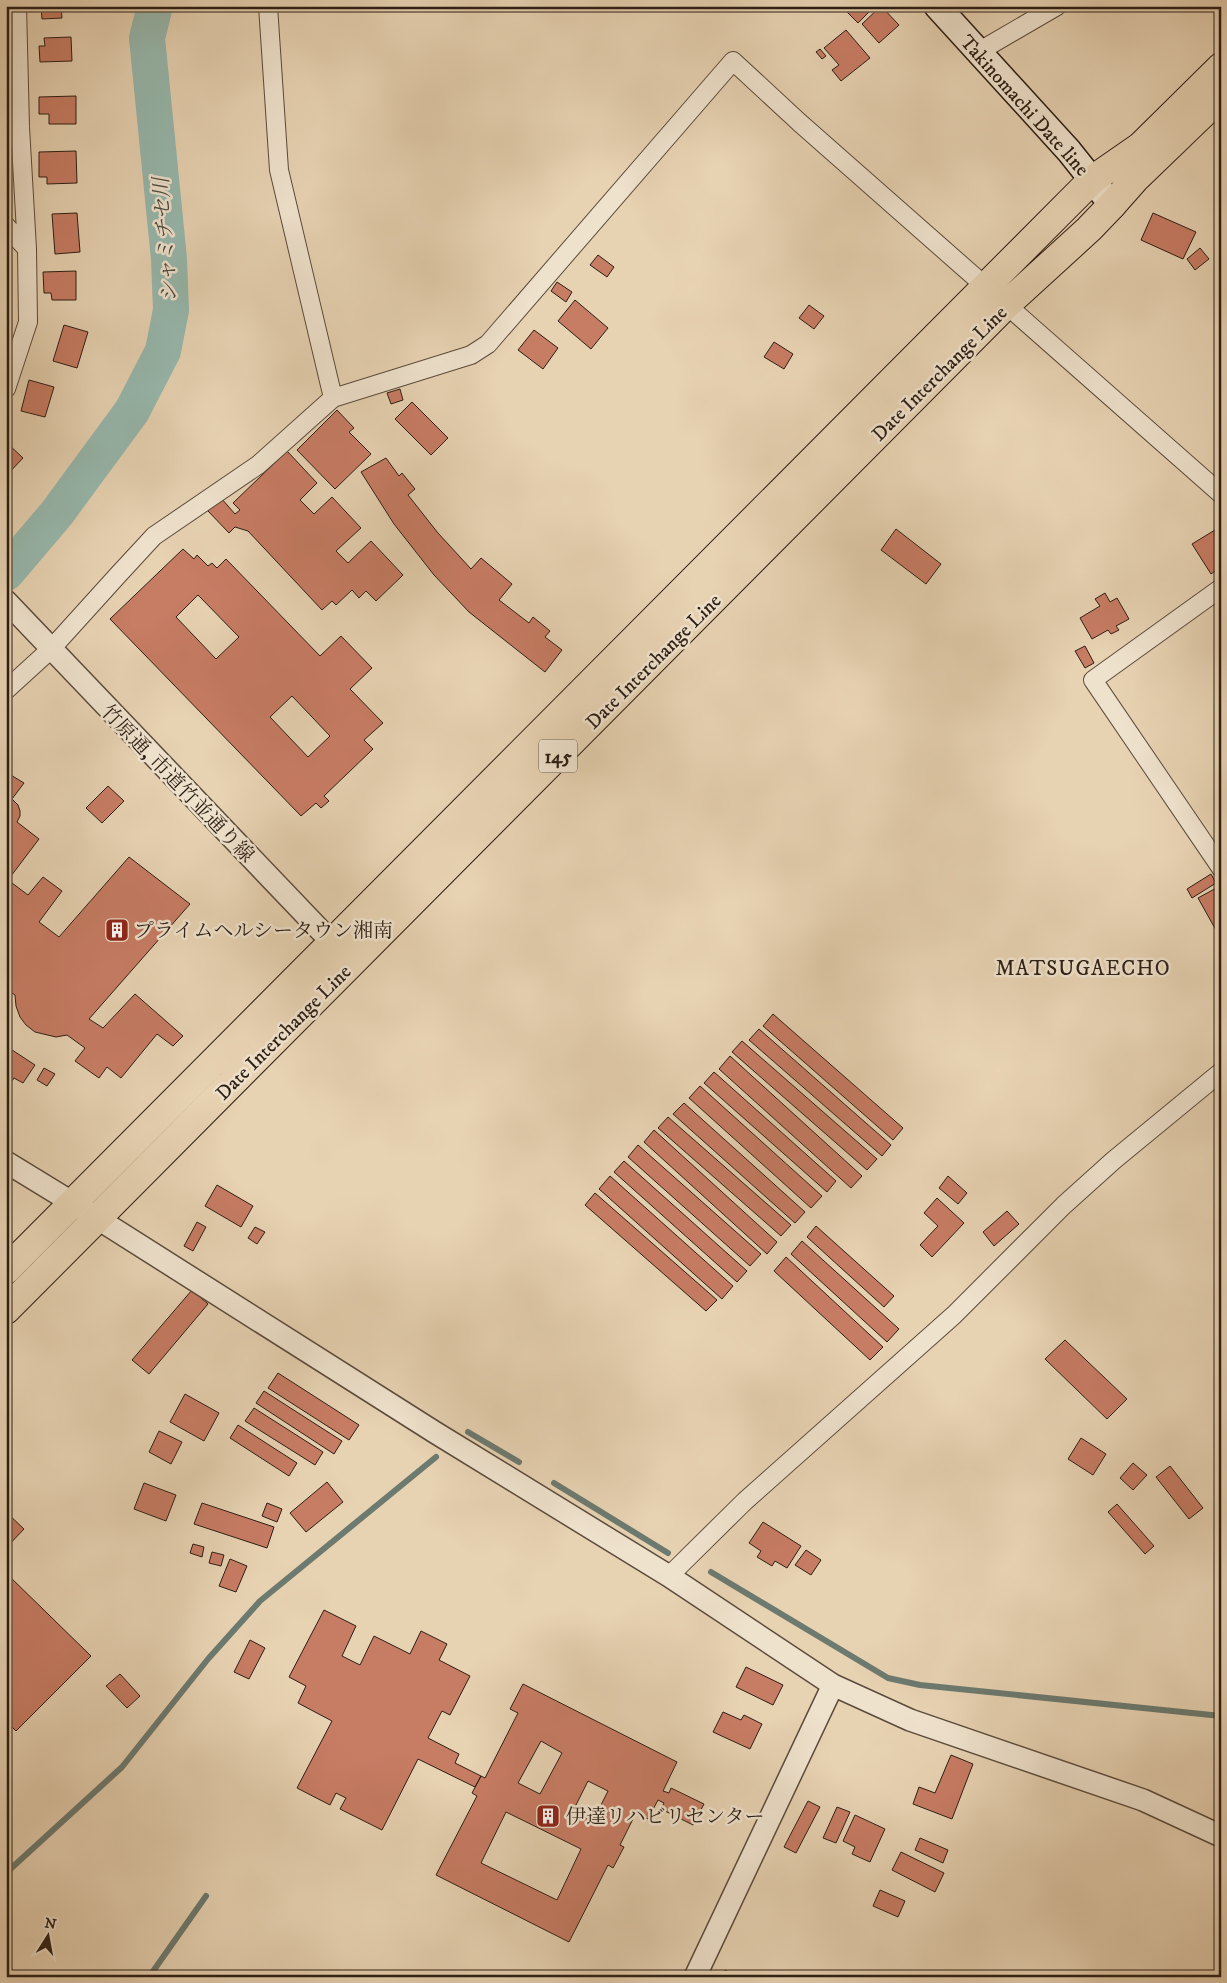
<svg xmlns="http://www.w3.org/2000/svg" width="1227" height="1983" font-family="'IM FELL DW Pica','Noto Serif JP',serif">
  <style>
    .lines { fill: none; stroke-linecap: round; stroke-linejoin: round }
    .stream { stroke: #6c7a70; stroke-width: 6 }
    .river { stroke: #97b8ad; stroke-width: 36 }
    .building { fill: #c77c64; stroke: #2c1e14; fill-rule: evenodd }
    .minor-casing { stroke: #5b4b3c; stroke-width: 20 }
    .tertiary-casing { stroke: #5b4b3c; stroke-width: 24 }
    .secondary-casing { stroke: #2c1e14; stroke-width: 28 }
    .primary-casing { stroke: #2c1e14; stroke-width: 30 }
    .motorway-casing { stroke: #2c1e14; stroke-width: 30 }
    .minor { stroke: #efe2cd; stroke-width: 18 }
    .tertiary { stroke: #efe2cd; stroke-width: 21 }
    .secondary { stroke: #efe2cd; stroke-width: 25 }
    .primary { stroke: #e7d2b2; stroke-width: 28 }
    .motorway { stroke: #e7d2b2; stroke-width: 28 }
    .labels { text-anchor: middle; stroke-width: 5; stroke-linejoin: round; paint-order: stroke }
    .shield { fill: #efe2cd; stroke: #66594c; stroke-width: 1 }
    .shield-label { font-size: 19px; font-weight: bold; fill: #2c1e14 }
    .street-label { font-size: 20px; fill: #2c1e14; stroke: #efe2cd }
    .poi-label { font-size: 20px; fill: #2c1e14; stroke: #efe2cd; text-anchor: start }
    .water-label { font-size: 21px; font-style: italic; fill: #4c4c42; stroke: #efe2cd }
    .neighbourhood-label { font-size: 21px; letter-spacing: 1px; fill: #2c1e14; stroke: #efe2cd }
  </style>
  <rect width="100%" height="100%" fill="#e7d2b2"/>
  <filter id="stains"><feTurbulence type="fractalNoise" baseFrequency=".004" numOctaves="4"/><feColorMatrix values="0 0 0 0 .2 0 0 0 0 .09 0 0 0 0 .02 0 0 0 .5 -.17"/></filter>
  <radialGradient id="worn" r=".72"><stop offset=".6" stop-color="#630" stop-opacity="0"/><stop offset="1" stop-color="#630" stop-opacity=".3"/></radialGradient>
  <g class="lines">
    <path class="stream" d="M468,1432L519,1462
      M554,1483L668,1553
      M711,1572L888,1678L920,1685L1221,1716
      M6,1873L122,1767L208,1659L260,1601L436,1457
      M149,1977L206,1896"/>
    <path class="river" d="M6,573L57,513L132,411L163,351L171,310L169,259L147,38L155,6"/>
  </g>
  <path class="building" d="M32,6H67L61,7L62,18L42,19L41,8L32,9Z
    M841,6H875L858,23Z
    M881,6L899,25L879,43L862,24Z
    M846,30L870,58L841,81L832,70L839,65L824,48Z
    M71,37L72,61L40,62L39,46H45L44,38Z
    M820,49L826,56L822,59L816,52Z
    M76,96V124H49V114H39V97Z
    M76,151L77,183L47,184V177H39V152Z
    M77,213L80,252L55,254L52,214Z
    M1153,213L1196,232L1183,259L1141,240Z
    M1200,248L1209,259L1195,270L1187,259Z
    M598,255L614,267L607,277L590,265Z
    M76,271V300H52L51,293H44L43,272Z
    M6,279L11,284L6,289Z
    M557,282L572,292L566,302L551,291Z
    M575,300L608,328L591,349L558,321Z
    M809,305L824,316L814,329L799,318Z
    M64,325L88,332L77,368L53,361Z
    M534,330L558,348L543,369L518,350Z
    M774,342L793,354L784,369L764,357Z
    M29,380L54,387L45,417L21,411Z
    M400,389L403,400L391,404L387,393Z
    M412,402L448,438L431,455L395,419Z
    M337,410L354,428L349,432L371,454L335,489L297,450Z
    M6,442L23,458L6,476Z
    M287,451L317,483L300,500L314,514L332,497L361,528L336,551L348,563L371,541L403,575L376,601L366,591L359,598L352,590L336,605L332,601L322,610L248,531L235,527L229,533L208,511L221,498L235,514L240,510L233,503Z
    M386,458L399,476L402,473L415,489L408,495L438,533L471,569L481,558L512,584L499,600L529,623L533,617L550,631L545,637L562,650L545,672L469,612L434,575L394,524L361,472Z
    M896,529L941,564L926,584L881,550Z
    M1215,530L1221,538V567L1211,574L1192,544Z
    M183,549L194,559L197,555L208,566L212,563L217,568L226,559L320,656L341,636L372,668L350,689L383,723L364,740L373,749L324,796L329,801L321,808L316,803L301,816L110,619ZM198,595L239,637L216,659L176,617ZM292,696L330,736L308,757L270,717Z
    M1105,593L1110,602L1117,598L1129,619L1116,626L1119,630L1111,634L1108,630L1092,639L1080,618L1100,606L1095,599Z
    M1085,646L1094,663L1085,668L1075,651Z
    M9,774L24,783L12,799L18,805L20,811V816L17,822L39,839L8,880L28,895L43,877L62,891L39,922L59,937L129,857L190,904L89,1019L103,1028L135,994L183,1036L173,1046L157,1034L121,1078L107,1067L99,1078L75,1061L85,1048L67,1035L56,1037L35,1032L26,1025L20,1017L16,1006L15,995L6,989V778Z
    M108,786L124,801L102,823L86,808Z
    M1211,874L1216,883L1192,898L1187,889Z
    M1220,886L1221,930L1217,932L1198,898Z
    M773,1014L903,1128L893,1140L763,1026Z
    M759,1029L891,1145L882,1156L749,1040Z
    M742,1041L877,1159L867,1170L732,1052Z
    M6,1046L35,1065L23,1083L14,1078L9,1085L6,1083Z
    M730,1056L862,1176L851,1188L719,1069Z
    M44,1068L55,1074L47,1086L37,1080Z
    M714,1072L836,1181L827,1192L704,1083Z
    M700,1086L822,1196L811,1208L689,1098Z
    M684,1103L805,1212L795,1223L673,1114Z
    M668,1117L791,1225L781,1236L658,1128Z
    M654,1130L777,1242L767,1254L644,1142Z
    M638,1145L761,1254L750,1266L628,1157Z
    M624,1161L747,1271L737,1282L614,1172Z
    M610,1176L733,1286L722,1299L599,1189Z
    M948,1176L967,1193L958,1204L939,1188Z
    M217,1185L253,1206L241,1227L205,1206Z
    M595,1193L717,1300L706,1311L585,1205Z
    M937,1198L964,1223L932,1257L920,1245L938,1226L924,1213Z
    M1007,1211L1019,1224L994,1246L983,1232Z
    M197,1222L206,1227L193,1251L184,1246Z
    M816,1226L894,1296L884,1307L807,1237Z
    M255,1227L265,1232L257,1244L248,1238Z
    M802,1241L899,1329L887,1342L791,1254Z
    M786,1257L883,1347L870,1360L774,1271Z
    M192,1290L208,1304L149,1374L132,1360Z
    M1065,1340L1127,1399L1107,1419L1045,1359Z
    M278,1373L359,1425L349,1440L268,1388Z
    M264,1391L342,1441L334,1454L256,1403Z
    M185,1394L219,1413L204,1441L170,1422Z
    M254,1408L323,1452L315,1465L245,1421Z
    M238,1425L297,1463L289,1476L230,1438Z
    M159,1431L182,1442L171,1464L149,1452Z
    M1081,1438L1106,1454L1093,1475L1068,1459Z
    M1133,1463L1147,1475L1133,1490L1120,1478Z
    M1170,1466L1203,1508L1189,1519L1156,1477Z
    M327,1482L343,1502L306,1532L290,1513Z
    M144,1483L176,1495L166,1521L134,1509Z
    M202,1503L274,1527L267,1548L194,1524Z
    M267,1503L282,1509L277,1522L262,1516Z
    M1117,1504L1154,1546L1145,1554L1108,1512Z
    M6,1512L24,1529L6,1548Z
    M763,1522L801,1546L787,1568L775,1561L772,1566L757,1557L761,1551L749,1543Z
    M193,1544L204,1547L202,1557L190,1553Z
    M806,1550L821,1560L811,1575L795,1565Z
    M212,1552L224,1555L221,1566L209,1563Z
    M230,1559L247,1566L236,1592L219,1586Z
    M6,1573L91,1656L16,1731L6,1721Z
    M324,1610L356,1626L342,1656L360,1665L374,1636L410,1654L421,1631L447,1644L439,1660L470,1676L450,1715L442,1711L428,1738L459,1754L455,1763L481,1776L475,1787L418,1759L382,1830L340,1809L346,1798L336,1793L330,1805L297,1788L332,1721L298,1703L306,1686L289,1677Z
    M250,1640L265,1648L249,1679L234,1672Z
    M746,1667L783,1685L773,1705L736,1687Z
    M120,1674L140,1696L127,1708L106,1686Z
    M523,1684L677,1762L663,1791L669,1793L671,1788L704,1804L693,1825L661,1809L664,1803L658,1800L648,1819L636,1813L620,1845L624,1847L613,1868L608,1865L569,1942L436,1875L477,1796L472,1793L481,1776L485,1778L518,1713L510,1709ZM541,1741L562,1753L540,1794L518,1783ZM588,1781L608,1791L593,1821L573,1811ZM506,1812L581,1849L557,1900L481,1863Z
    M723,1712L741,1720L744,1715L762,1724L750,1749L713,1732Z
    M951,1755L973,1764L952,1819L913,1804L919,1787L935,1793Z
    M808,1801L820,1807L796,1853L784,1847Z
    M837,1807L850,1812L836,1843L823,1838Z
    M855,1815L885,1829L870,1862L852,1854L855,1847L843,1841Z
    M920,1838L948,1850L943,1863L915,1850Z
    M901,1852L944,1873L935,1892L892,1870Z
    M880,1890L905,1901L898,1917L873,1906Z
    M725,1970L741,1977H722Z"/>
  <g class="lines">
    <g class="minor-casing">
      <path id="minor" d="M268,6L279,170L333,398
        M978,52L1057,6
        M6,226L27,249
        M6,389L28,322L27,249L20,127L17,6
        M1221,588L1093,680L1221,868
        M6,690L51,649L118,575L154,536L258,465L333,398L471,355L488,344L733,61L800,123L1221,494
        M669,1576L745,1501L954,1315L1064,1205L1114,1160L1221,1072"/>
    </g>
    <g class="tertiary-casing">
      <path id="tertiary" d="M6,601L343,954
        M6,1162L73,1203L436,1433L669,1576L833,1685L910,1720L1143,1800L1221,1836
        M695,1977L833,1685"/>
    </g>
    <g class="secondary-casing">
      <path id="secondary" d="M937,6L1069,151L1112,205"/>
    </g>
    <g class="primary-casing">
      <path id="primary" d="M6,1270L1092,180
        M6,1310L1007,304L1089,229L1112,205"/>
    </g>
    <g class="motorway-casing">
      <path id="motorway" d="M1092,180L1141,146L1221,67
        M1112,205L1135,179L1221,96"/>
    </g>
    <use href="#minor" class="minor"/>
    <use href="#tertiary" class="tertiary"/>
    <use href="#secondary" class="secondary"/>
    <use href="#primary" class="primary"/>
    <use href="#motorway" class="motorway"/>
  </g>
  <defs>
    <g id="building-square" transform="scale(1.25)"><rect x="-9" y="-9" width="18" height="18" rx="4" fill="#8f2418" stroke="#efe2cd"/><path d="M-4-6H4V6H1V3H-1V6H-4ZM-2.5-4.3h1.7v1.8h-1.7ZM.8-4.3h1.7v1.8H.8ZM-2.5-1h1.7V.8h-1.7ZM.8-1h1.7V.8H.8Z" fill="#fff"/></g>
  </defs>
  <g fill-rule="evenodd">
    <use href="#building-square" x="117" y="930"/>
    <use href="#building-square" x="548" y="1816"/>
  </g>
  <g class="labels">
    <rect class="shield" x="539" y="739.5" width="38" height="33" rx="4"/>
    <g class="shield-label">
      <text x="558" y="763">145</text>
    </g>
    <g class="street-label">
      <text transform="translate(1025 105) rotate(48)" y="7">Takinomachi Date line</text>
      <text transform="translate(939 373) rotate(-45)" y="7">Date Interchange Line</text>
      <text transform="translate(653 661) rotate(-45)" y="7">Date Interchange Line</text>
      <text transform="translate(178 783) rotate(46)" y="7">竹原通, 市道竹並通り線</text>
      <text transform="translate(283 1032) rotate(-45)" y="7">Date Interchange Line</text>
    </g>
    <g class="poi-label">
      <text x="134" y="937">プライムヘルシータウン湘南</text>
      <text x="566" y="1823">伊達リハビリセンター</text>
    </g>
    <g class="water-label">
      <text transform="translate(165 240) rotate(-94)" y="7">シャミチセ川</text>
    </g>
    <g class="neighbourhood-label">
      <text x="1083" y="975">MATSUGAECHO</text>
    </g>
  </g>
  <rect width="1227" height="1983" fill="none" stroke="#e7d2b2" stroke-width="25"/>
  <rect x="8" y="8" width="1212" height="1968" fill="none" stroke="#2c1e14" stroke-width="2.5"/>
  <rect x="12" y="12" width="1202" height="1958" fill="none" stroke="#2c1e14"/>
  <g transform="translate(48 1936) rotate(11)" stroke="#efe2cd" stroke-width="4" paint-order="stroke">
  <path d="M0-4L9 19L0 12L-9 19Z" fill="#2c1e14"/>
  <text y="-8" font-size="14" font-weight="bold" text-anchor="middle" fill="#2c1e14">N</text>
  </g>
  <rect width="100%" height="100%" filter="url(#stains)"/>
  <rect width="100%" height="100%" fill="url(#worn)"/>
</svg>
